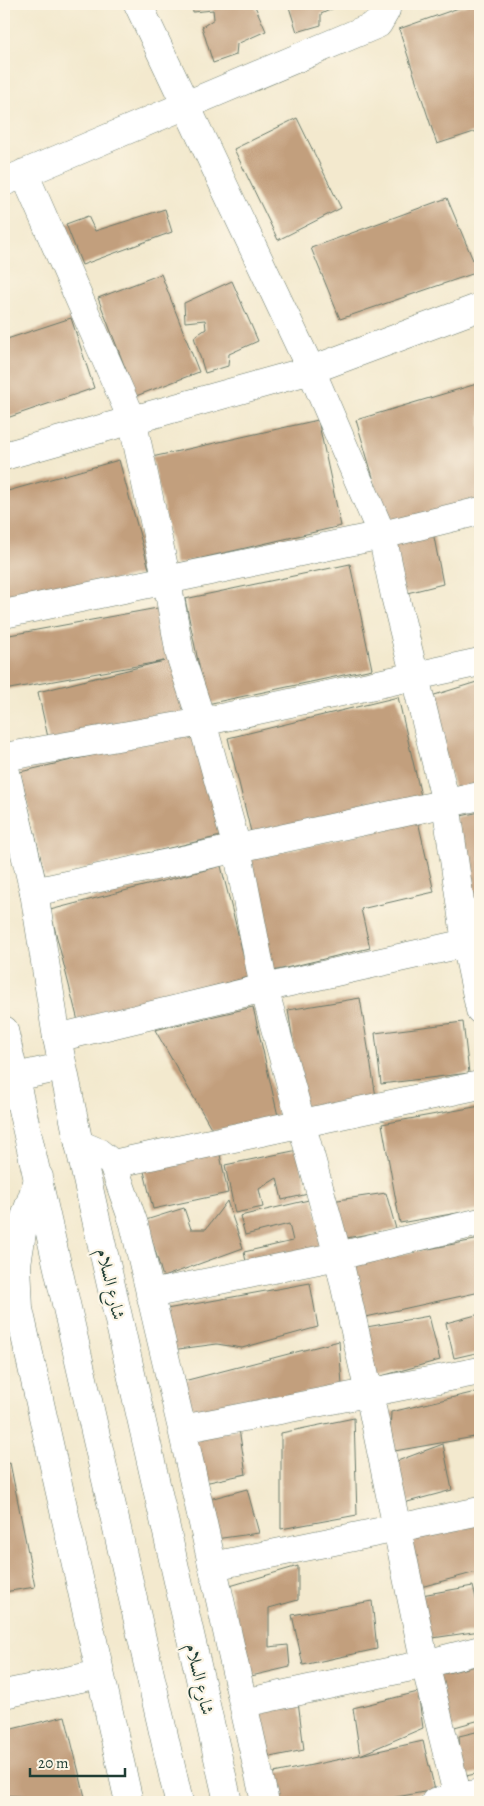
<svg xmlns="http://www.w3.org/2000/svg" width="484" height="1806" font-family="Alegreya,Amiri,serif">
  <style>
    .building { fill: #c29f7d }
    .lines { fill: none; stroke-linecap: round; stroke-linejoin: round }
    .minor-casing { stroke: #69796a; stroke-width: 29 }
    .tertiary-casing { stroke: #69796a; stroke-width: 29 }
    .minor { stroke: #fff; stroke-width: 28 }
    .tertiary { stroke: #fff; stroke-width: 28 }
    .labels { text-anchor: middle; stroke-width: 4.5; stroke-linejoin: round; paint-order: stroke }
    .street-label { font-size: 18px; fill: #1f3d34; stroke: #fcf5e5 }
  </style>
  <rect width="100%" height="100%" fill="#fcf5e5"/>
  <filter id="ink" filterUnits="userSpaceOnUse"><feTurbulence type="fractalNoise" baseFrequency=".02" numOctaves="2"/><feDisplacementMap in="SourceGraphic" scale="10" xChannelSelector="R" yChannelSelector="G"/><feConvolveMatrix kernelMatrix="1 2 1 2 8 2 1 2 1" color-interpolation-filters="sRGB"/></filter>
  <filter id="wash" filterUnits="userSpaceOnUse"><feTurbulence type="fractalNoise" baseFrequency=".0096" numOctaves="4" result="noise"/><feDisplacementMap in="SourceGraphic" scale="20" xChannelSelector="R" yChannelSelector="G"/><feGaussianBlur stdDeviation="1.12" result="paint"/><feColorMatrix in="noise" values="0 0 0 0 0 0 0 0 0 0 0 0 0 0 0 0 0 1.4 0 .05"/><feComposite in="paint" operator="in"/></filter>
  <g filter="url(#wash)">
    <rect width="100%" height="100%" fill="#f3e9ce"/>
    <g id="blocks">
      <path class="building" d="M192,4H254L266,31L237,44L236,55L213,63L202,27L214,19L213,10L193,12Z
        M288,4H343L321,14V25L297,32Z
        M470,4H476L480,16V130L437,144L399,29Z
        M297,118L341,208L278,240L234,149Z
        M447,198L478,272L340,319L311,248Z
        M165,209L172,232L82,265L66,224L88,216L95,231Z
        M161,274L199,372L136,396L98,298Z
        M232,281L258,341L229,354L228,366L205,373L194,337L206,329L205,320L185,322L184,303Z
        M71,318L94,388L4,419V340Z
        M480,383V501L388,528L356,420Z
        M318,420L341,526L176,564L152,457Z
        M119,460L150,572L4,606V492Z
        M433,532L443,584L395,596L391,540Z
        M350,564L372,669L207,704L185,599Z
        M163,607L187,713L49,742L38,692L164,661L4,690V636Z
        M480,681V783L455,790L428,697Z
        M398,697L421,796L252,836L228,738Z
        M197,731L221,836L45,877L20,772Z
        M480,812V919L474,920L456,817Z
        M418,821L434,892L361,909L370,948L273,971L247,860Z
        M221,866L249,977L78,1021L50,910Z
        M360,998L376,1097L304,1109L288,1010Z
        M253,1007L278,1116L213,1131L155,1030Z
        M463,1022L469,1073L381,1084L375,1033Z
        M480,1106V1209L400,1223L382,1124Z
        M218,1145L228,1193L153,1209L142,1163Z
        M298,1150L308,1194L282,1200L277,1178L259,1189L263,1207L235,1213L225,1165Z
        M386,1193L396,1229L341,1239L331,1201Z
        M313,1199L325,1253L248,1271L244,1252L293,1241L289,1224L245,1235L240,1216Z
        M227,1201L243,1248L163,1277L146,1220L184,1208L191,1229H206Z
        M480,1239V1292L366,1317L340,1266Z
        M310,1283L318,1327L242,1348L217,1344L171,1350L161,1310Z
        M480,1314V1352L454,1358L446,1323Z
        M429,1316L440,1360L374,1378L361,1328Z
        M339,1341L342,1385L188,1417L180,1382Z
        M480,1391V1436L389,1452L391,1412Z
        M354,1418L357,1515L281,1529V1433Z
        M239,1429L246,1474L195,1485L191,1439Z
        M443,1444L452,1490L400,1504L392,1463Z
        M10,1463L35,1587L4,1592V1465Z
        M247,1489L259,1533L215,1539L206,1500Z
        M480,1523V1571L417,1588L408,1539Z
        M298,1566V1600L269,1608V1647L288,1645L290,1667L247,1677L230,1586Z
        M473,1586L480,1615V1631L426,1639L416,1596Z
        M372,1601L377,1649L303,1665L292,1615Z
        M480,1665V1720L451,1728L434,1676Z
        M418,1692L423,1728L360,1755L423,1741L435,1790L369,1802H275L269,1774L360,1755L353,1708Z
        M298,1701L304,1750L270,1757L252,1710Z
        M65,1716L86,1801L4,1795V1731Z
        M480,1731V1773L461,1777L459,1736Z"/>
    </g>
  </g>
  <g filter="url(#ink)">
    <use href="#blocks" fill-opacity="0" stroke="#69796a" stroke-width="1"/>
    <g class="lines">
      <g class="minor-casing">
        <path id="minor" d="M138,4L311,370L382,535L395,596L446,803L466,943L480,1010
          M24,173L132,419L167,581L180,655L202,722L237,848L264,988L338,1256L369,1393L425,1664L459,1802
          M4,182L378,24L386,10L384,4
          M4,456L311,370L480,307
          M4,614L382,535L480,511
          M4,757L202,722L480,662
          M34,892L480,796
          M57,1038L264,988L480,940
          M79,1144L98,1152L113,1164L134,1224L182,1429L265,1802
          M113,1164L480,1085
          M39,1177L24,1220L17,1264L19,1309L129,1802
          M150,1294L338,1256L480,1222
          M182,1429L480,1371
          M213,1566L480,1511
          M4,1694L100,1674
          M244,1703L425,1664L480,1650
          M435,1802L480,1793"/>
      </g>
      <g class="tertiary-casing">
        <path id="tertiary" d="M4,764L34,892L57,1038L79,1144L228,1802
          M4,1030L179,1802
          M15,1077L62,1067"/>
      </g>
      <use href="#minor" class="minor"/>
      <use href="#tertiary" class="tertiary"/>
    </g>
  </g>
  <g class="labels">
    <g class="street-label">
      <text transform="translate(111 1284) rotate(77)" y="6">شارع السلام</text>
      <text transform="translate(200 1679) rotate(77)" y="6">شارع السلام</text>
    </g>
  </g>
  <rect width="484" height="1806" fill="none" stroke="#fcf5e5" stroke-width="20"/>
  <path d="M30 1768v8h95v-8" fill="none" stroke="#1f3d34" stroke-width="2.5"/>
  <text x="38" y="1768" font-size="15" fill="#1f3d34" stroke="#fcf5e5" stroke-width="4" paint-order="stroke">20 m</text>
</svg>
